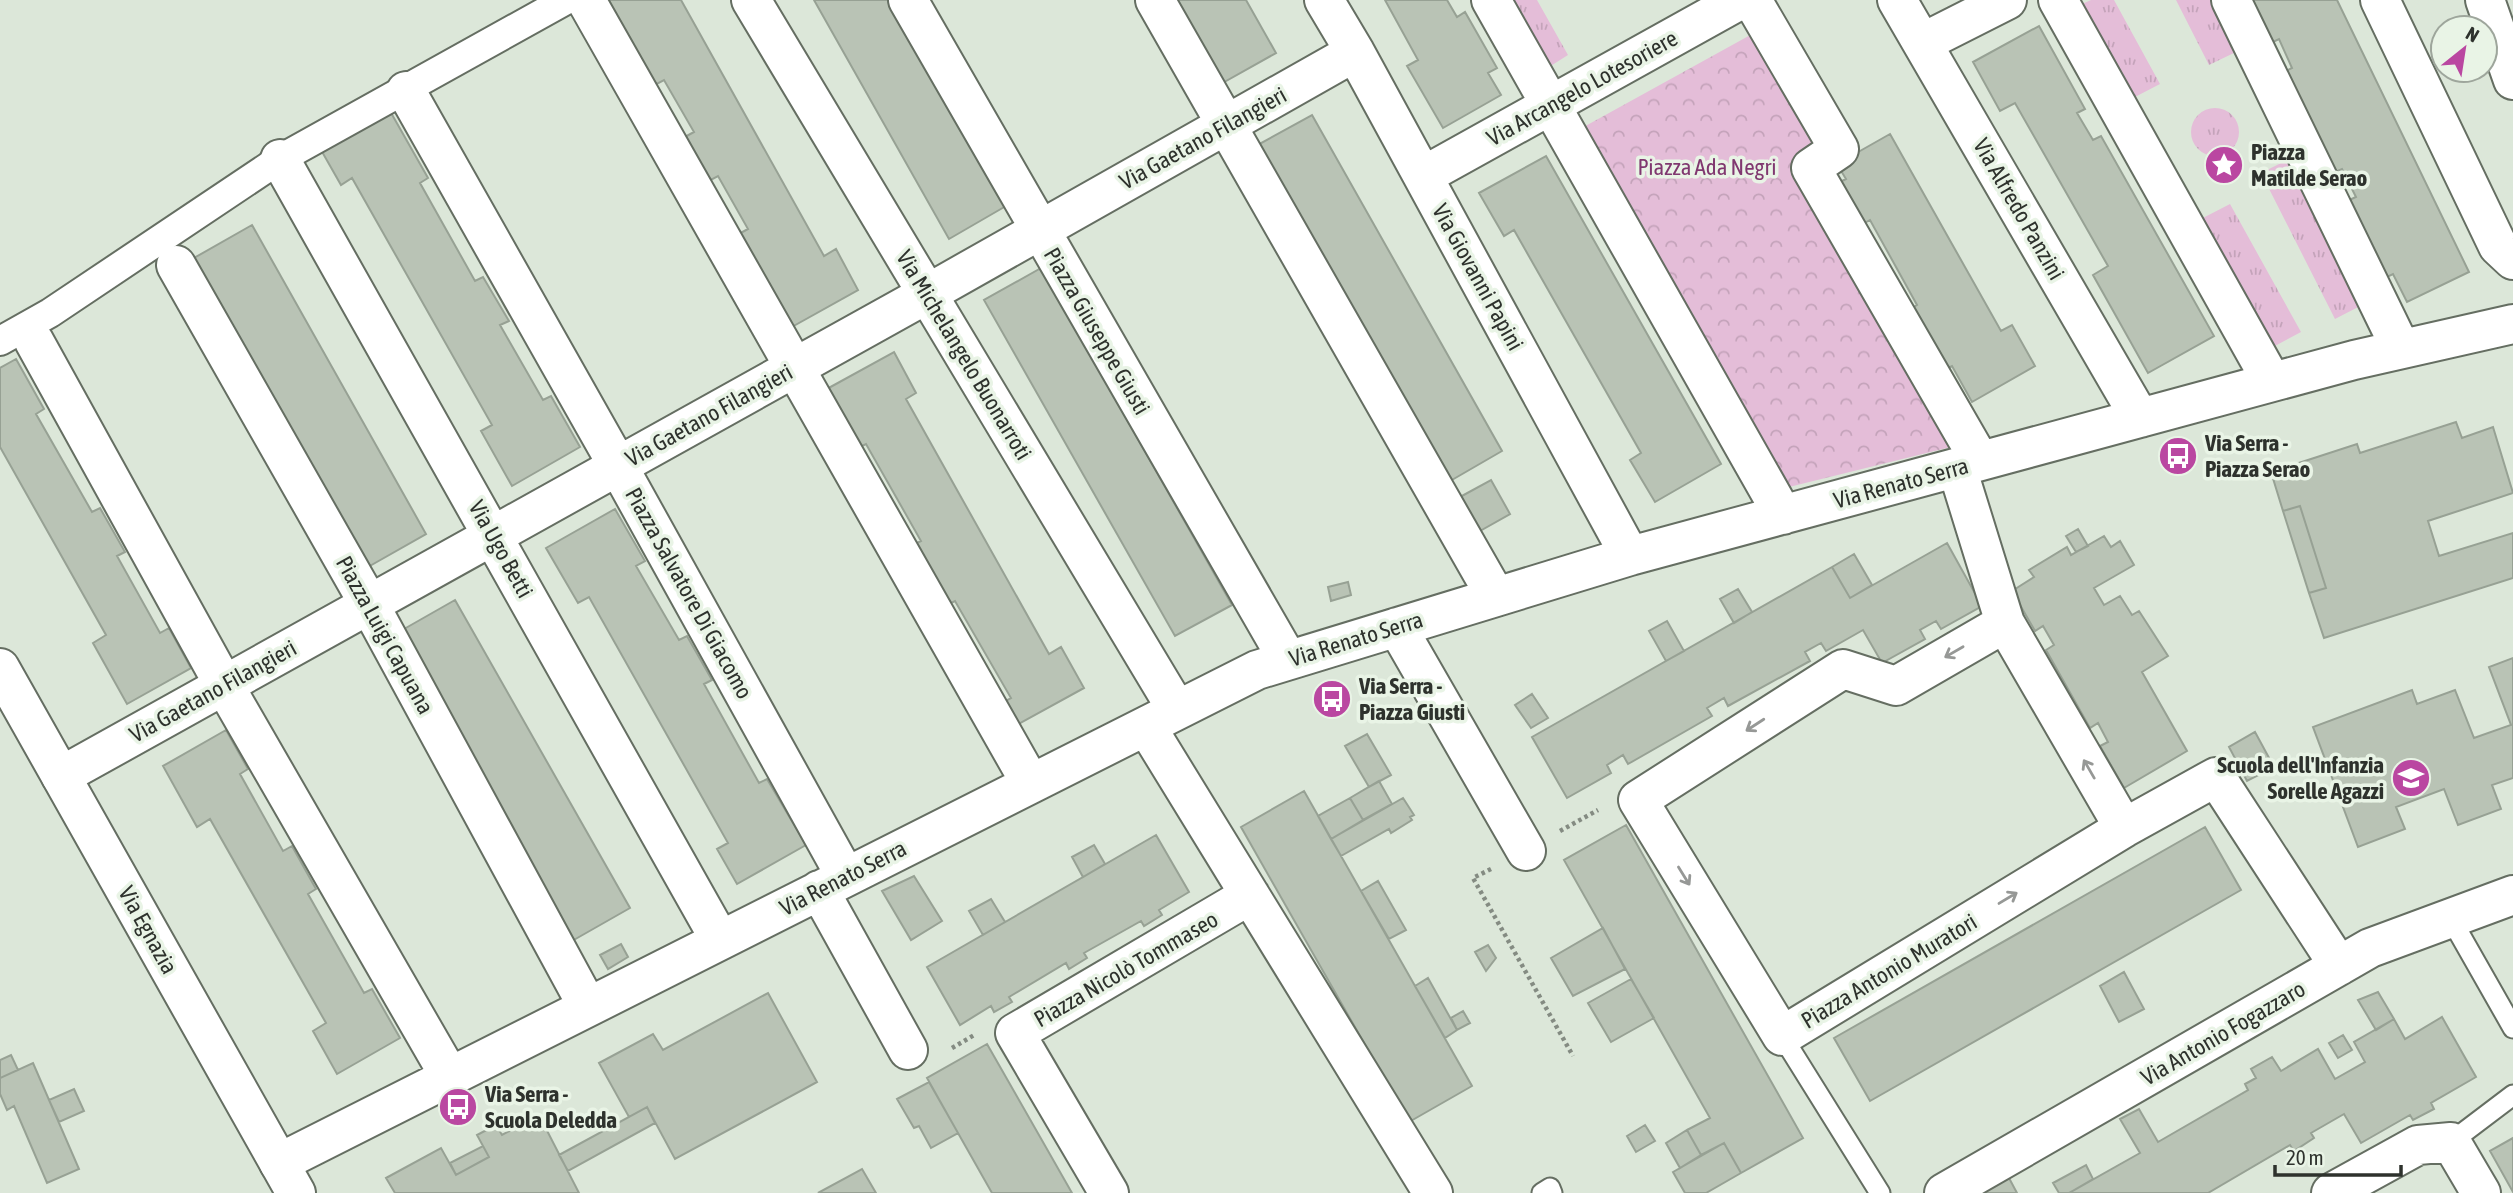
<svg xmlns="http://www.w3.org/2000/svg" width="2513" height="1193" font-family="'Asap Condensed',sans-serif">
  <style>
    .grass { fill: url(#grass-tufts) }
    .park { fill: url(#park-crowns) }
    .building { fill: #b9c3b5; stroke: #97a194; stroke-width: 2 }
    .lines { fill: none; stroke-linecap: round; stroke-linejoin: round }
    .service-casing { stroke: #656e62; stroke-width: 23 }
    .pedestrian-casing { stroke: #656e62; stroke-width: 32 }
    .minor-casing { stroke: #656e62; stroke-width: 42 }
    .tertiary-casing { stroke: #656e62; stroke-width: 42 }
    .path { stroke: #848b82; stroke-width: 4.5; stroke-dasharray: 3.5 3.5; stroke-linecap: butt }
    .service { stroke: #fff; stroke-width: 19 }
    .pedestrian { stroke: #fff; stroke-width: 28 }
    .minor { stroke: #fff; stroke-width: 38 }
    .tertiary { stroke: #fff; stroke-width: 38 }
    .oneway { stroke: #969896 }
    .labels { text-anchor: middle; stroke-width: 7; stroke-linejoin: round; paint-order: stroke }
    .street-label { font-size: 23px; fill: #2e322d; stroke: #e9f4e6 }
    .poi-label { font-size: 23px; font-weight: bold; fill: #2e322d; stroke: #e9f4e6; text-anchor: start }
    .park-label { font-size: 23px; fill: #803870; stroke: #e9f4e6 }
  </style>
  <defs>
    <pattern id="grass-tufts" width="24" height="20" patternUnits="userSpaceOnUse" patternTransform="scale(1.75)"><rect width="24" height="20" fill="#e4bdd8"/><path d="M3 7l-1-3M5 7V3M7 7l1-3M15 17l-1-3M17 17v-4M19 17l1-3" fill="none" stroke="#c4a3ba"/></pattern>
    <pattern id="park-crowns" width="20" height="18" patternUnits="userSpaceOnUse" patternTransform="scale(1.75)"><rect width="20" height="18" fill="#e4bdd8"/><path d="M2 6a3 3 0 1 1 6 0M12 15a3 3 0 1 1 6 0" fill="none" stroke="#c4a3ba"/></pattern>
  </defs>
  <rect width="100%" height="100%" fill="#dce7d9"/>
  <path class="grass" d="M1511,0H1537L1568,55L1549,67Z
    M2091,0H2114L2160,84L2133,98L2080,5Z
    M2176,0H2214L2238,51L2209,65Z
    M2191 132a24 24 0 1 1 48 0a24 24 0 1 1-48 0Z
    M2291,158L2364,304L2335,319L2261,173Z
    M2230,204L2301,332L2271,348L2199,220Z"/>
  <path class="park" d="M1754,33L1822,150L1959,445L1781,489L1580,129Z"/>
  <path class="building" d="M605,0H681L824,256L836,249L858,290L790,328L737,235L748,229L718,176L707,182L683,138L694,132L664,80L653,86Z
    M814,0H889L1006,206L949,239Z
    M1171,0H1246L1276,53L1219,85Z
    M1385,0H1447L1457,17L1465,12L1497,68L1488,73L1501,95L1443,128L1407,66L1418,60Z
    M2250,0H2337L2469,272L2407,302L2393,274L2385,278L2347,201L2356,197L2342,169L2333,173L2284,72L2292,68L2279,39L2271,43Z
    M2039,26L2085,109L2077,113L2093,140L2101,136L2214,336L2148,373L2093,275L2108,266L2015,103L2000,111L1973,62Z
    M390,111L428,178L420,183L475,281L483,277L509,321L500,325L543,400L551,396L580,447L512,486L481,431L492,425L352,178L341,185L321,150Z
    M1312,115L1502,451L1445,484L1254,147Z
    M1890,134L2001,331L2012,325L2035,366L1972,402L1952,366L1944,370L1909,310L1917,305L1870,220L1861,225L1838,183L1846,179L1837,164Z
    M1546,156L1721,464L1655,502L1630,460L1641,453L1514,230L1504,236L1479,193Z
    M252,225L426,534L368,567L194,258Z
    M1041,268L1232,605L1175,636L984,300Z
    M894,352L916,393L906,399L1049,654L1061,647L1084,688L1015,726L1002,703L1011,698L955,601L947,605L913,545L921,541L866,444L858,448L825,390Z
    M16,359L44,409L36,414L92,512L100,508L125,552L117,556L160,633L169,628L191,668L127,704L93,643L106,635L0,447V368Z
    M2456,422L2462,438L2493,427L2513,493L2428,521L2439,556L2513,533V578L2324,638L2309,593L2326,588L2300,506L2283,511L2271,472L2357,444L2360,453Z
    M1491,480L1510,514L1480,531L1460,497Z
    M2300,506L2326,588L2309,593L2283,511Z
    M615,509L645,561L636,566L679,640L687,636L712,680L704,684L759,783L767,779L806,845L737,884L717,849L728,843L589,597L578,603L546,548Z
    M2078,529L2088,546L2076,552L2066,536Z
    M2104,536L2111,547L2120,541L2134,565L2094,588L2104,605L2120,596L2132,615L2139,611L2168,656L2142,672L2187,751L2124,788L2100,746L2108,742L2098,723L2090,728L2046,650L2054,645L2043,626L2035,631L2012,591L2034,577L2029,570L2067,547L2071,555Z
    M1947,543L1982,606L1941,629L1936,621L1920,630L1925,639L1882,663L1863,630L1826,651L1821,643L1805,652L1810,661L1728,706L1724,698L1707,708L1712,716L1628,764L1623,755L1607,765L1611,773L1567,798L1532,737L1832,567L1850,598Z
    M1854,554L1872,585L1850,598L1832,567Z
    M1348,582L1351,595L1331,601L1328,587Z
    M1738,589L1752,612L1734,623L1720,599Z
    M455,600L630,908L572,941L397,633Z
    M1667,621L1684,651L1666,661L1649,631Z
    M2513,658V778L2492,785L2501,809L2458,825L2444,789L2396,807L2405,829L2358,847L2313,727L2412,690L2417,704L2455,690L2474,738L2511,725L2489,667Z
    M1532,694L1548,718L1531,728L1515,705Z
    M226,730L248,769L240,774L283,851L292,846L316,889L308,894L364,993L372,989L400,1038L337,1074L313,1031L326,1023L210,819L197,827L163,766Z
    M2255,732L2274,767L2247,781L2229,747Z
    M1367,734L1391,775L1369,787L1345,746Z
    M1379,781L1392,804L1363,820L1350,798Z
    M1304,791L1472,1086L1409,1122L1241,827Z
    M1350,798L1363,820L1331,839L1318,816Z
    M1403,798L1414,815L1410,817L1412,820L1391,833L1389,829L1341,856L1331,839Z
    M1626,825L1803,1138L1741,1173L1724,1143L1701,1155L1687,1130L1710,1118L1564,860Z
    M2205,827L2241,890L1870,1101L1834,1038Z
    M1156,835L1189,892L1159,910L1162,915L1144,926L1141,921L1084,953L1087,958L1069,969L1066,963L1009,997L1012,1002L994,1012L991,1006L960,1025L927,967Z
    M1094,845L1105,864L1083,877L1072,857Z
    M914,876L942,921L911,940L882,891Z
    M1378,881L1406,930L1389,939L1361,891Z
    M991,899L1005,922L983,935L969,911Z
    M1603,928L1625,969L1573,996L1551,958Z
    M621,944L628,957L608,969L600,955Z
    M1488,945L1496,958L1486,971L1475,952Z
    M2124,972L2144,1009L2119,1022L2100,986Z
    M1428,978L1457,1030L1445,1038L1415,986Z
    M1631,979L1654,1018L1611,1042L1588,1003Z
    M2378,992L2394,1019L2376,1030L2358,1000Z
    M768,993L817,1082L675,1159L647,1107L629,1117L599,1063L653,1034L663,1050Z
    M1463,1011L1470,1023L1457,1030L1451,1018Z
    M2442,1017L2476,1077L2431,1103L2434,1109L2413,1120L2410,1115L2361,1143L2344,1114L2311,1133L2314,1138L2294,1151L2290,1145L2208,1193H2069L2140,1153L2120,1119L2139,1109L2158,1142L2248,1090L2245,1084L2256,1078L2251,1069L2272,1057L2281,1071L2318,1049L2335,1079L2365,1062L2354,1042L2394,1019L2405,1039Z
    M2343,1035L2352,1050L2338,1058L2329,1043Z
    M987,1044L1072,1193H992L958,1133L927,1078Z
    M11,1055L18,1070L0,1078V1060Z
    M33,1063L79,1169L47,1183L14,1106L7,1110L0,1094V1078Z
    M929,1082L958,1133L931,1148L919,1126L914,1128L897,1099Z
    M74,1089L84,1111L59,1122L49,1100Z
    M647,1107L655,1123L568,1171L559,1155Z
    M539,1115L579,1193H395L386,1178L441,1148L456,1175L489,1157L477,1135L496,1125L502,1135Z
    M1645,1125L1655,1141L1636,1152L1627,1136Z
    M1687,1130L1701,1155L1680,1168L1666,1143Z
    M2513,1138V1192L2490,1151Z
    M1724,1143L1741,1173L1706,1193H1685L1673,1172Z
    M483,1146L489,1157L456,1175L450,1163Z
    M2086,1165L2093,1179L2069,1193H2059L2053,1183Z
    M862,1169L876,1193H818Z
    M2009,1178L2017,1193H1981Z"/>
  <g class="lines">
    <g class="service-casing">
      <path id="service" d="M2451,919L2513,1028
        M1782,1036L1880,1193
        M2451,1142L2513,1095
        M1542,1193L1550,1188L1552,1193"/>
    </g>
    <g class="pedestrian-casing">
      <path id="pedestrian" d="M0,341L50,313L280,159L566,0"/>
    </g>
    <g class="minor-casing">
      <path id="minor" d="M751,0L1177,710
        M908,0L1288,660
        M1155,0L1496,597
        M1324,0L1355,52L1630,556
        M1491,0L1783,515
        M1752,0L1839,149L1811,168L1980,461
        M1897,0L2140,418
        M2058,0L2272,382
        M2231,0L2401,349
        M2380,0L2498,246L2513,260
        M587,2L1031,784
        M1922,43L2007,0
        M406,91L618,466L846,877
        M280,159L720,940
        M1423,176L1740,0
        M176,265L369,604L588,1007
        M34,341L224,685L450,1077
        M1957,468L2005,623
        M1397,627L1526,851
        M1146,726L1433,1193
        M61,776L927,294L1355,52
        M2124,828L2005,623L1896,686L1843,669L1638,800L1782,1036L2124,828L2216,777L2339,966
        M819,890L908,1050
        M279,1163L1257,670L1630,556L2354,360L2513,324
        M1109,1193L1015,1033L1250,895
        M1944,1193L2370,948L2513,895
        M2331,1193L2418,1145L2451,1142L2481,1193"/>
    </g>
    <g class="tertiary-casing">
      <path id="tertiary" d="M2485,0L2513,80
        M0,668L296,1193"/>
    </g>
    <path class="path" d="M1560,831L1598,810
      M1491,869L1473,878L1573,1056
      M952,1048L976,1034"/>
    <use href="#service" class="service"/>
    <use href="#pedestrian" class="pedestrian"/>
    <use href="#minor" class="minor"/>
    <use href="#tertiary" class="tertiary"/>
  </g>
  <defs><path id="oneway-shaft" d="M-6 0H5M1.5-3L5.5 0L1.5 3" fill="none" stroke-width="1.6" stroke-linecap="round" stroke-linejoin="round" transform="scale(1.75)"/></defs>
  <g class="oneway">
    <use href="#oneway-shaft" transform="translate(1954 652) rotate(150)"/>
    <use href="#oneway-shaft" transform="translate(1755 725) rotate(147)"/>
    <use href="#oneway-shaft" transform="translate(2089 769) rotate(-120)"/>
    <use href="#oneway-shaft" transform="translate(1684 876) rotate(58)"/>
    <use href="#oneway-shaft" transform="translate(2008 898) rotate(-31)"/>
  </g>
  <defs>
    <g id="sight-disc" transform="scale(2.0125)"><circle r="9.5" fill="#ba47a1" stroke="#e9f4e6"/><path d="M0-6L1.8-2.2L6-1.7L2.9 1.2L3.7 5.4L0 3.3L-3.7 5.4L-2.9 1.2L-6-1.7L-1.8-2.2Z" fill="#fff"/></g>
    <g id="bus-disc" transform="scale(2.0125)"><circle r="9.5" fill="#ba47a1" stroke="#e9f4e6"/><path d="M-5-6H5V4H4V6H2V4H-2V6H-4V4H-5ZM-3.5-4V0h7V-4ZM-3.5 1.2v1.5H-2V1.2ZM2 1.2v1.5H3.5V1.2Z" fill="#fff"/></g>
    <g id="school-disc" transform="scale(2.0125)"><circle r="9.5" fill="#ba47a1" stroke="#e9f4e6"/><path d="M0-5L7-2L0 1L-7-2ZM-4 1L0 2.5L4 1V4Q0 6-4 4Z" fill="#fff"/></g>
  </defs>
  <g fill-rule="evenodd">
    <use href="#sight-disc" x="2224" y="165"/>
    <use href="#bus-disc" x="2178" y="456"/>
    <use href="#bus-disc" x="1332" y="699"/>
    <use href="#school-disc" x="2411" y="778"/>
    <use href="#bus-disc" x="458" y="1107"/>
  </g>
  <g class="labels">
    <g class="street-label">
      <text transform="translate(1582 88) rotate(-29)" y="8">Via Arcangelo Lotesoriere</text>
      <text transform="translate(1203 138) rotate(-29)" y="8">Via Gaetano Filangieri</text>
      <text transform="translate(2019 209) rotate(60)" y="8">Via Alfredo Panzini</text>
      <text transform="translate(1478 277) rotate(61)" y="8">Via Giovanni Papini</text>
      <text transform="translate(1097 331) rotate(60)" y="8">Piazza Giuseppe Giusti</text>
      <text transform="translate(964 355) rotate(59)" y="8">Via Michelangelo Buonarroti</text>
      <text transform="translate(709 415) rotate(-29)" y="8">Via Gaetano Filangieri</text>
      <text transform="translate(1901 483) rotate(-15)" y="8">Via Renato Serra</text>
      <text transform="translate(501 549) rotate(61)" y="8">Via Ugo Betti</text>
      <text transform="translate(689 593) rotate(61)" y="8">Piazza Salvatore Di Giacomo</text>
      <text transform="translate(385 635) rotate(61)" y="8">Piazza Luigi Capuana</text>
      <text transform="translate(1356 639) rotate(-17)" y="8">Via Renato Serra</text>
      <text transform="translate(213 691) rotate(-29)" y="8">Via Gaetano Filangieri</text>
      <text transform="translate(843 878) rotate(-27)" y="8">Via Renato Serra</text>
      <text transform="translate(148 930) rotate(61)" y="8">Via Egnazia</text>
      <text transform="translate(1126 969) rotate(-30)" y="8">Piazza Nicolò Tommaseo</text>
      <text transform="translate(1889 971) rotate(-31)" y="8">Piazza Antonio Muratori</text>
      <text transform="translate(2223 1033) rotate(-30)" y="8">Via Antonio Fogazzaro</text>
    </g>
    <g class="poi-label">
      <text x="2251" y="160">Piazza<tspan x="2251" dy="26">Matilde Serao</tspan></text>
      <text x="2205" y="451">Via Serra -<tspan x="2205" dy="26">Piazza Serao</tspan></text>
      <text x="1359" y="694">Via Serra -<tspan x="1359" dy="26">Piazza Giusti</tspan></text>
      <text x="2384" y="773" text-anchor="end">Scuola dell'Infanzia<tspan x="2384" dy="26">Sorelle Agazzi</tspan></text>
      <text x="485" y="1102">Via Serra -<tspan x="485" dy="26">Scuola Deledda</tspan></text>
    </g>
    <g class="park-label">
      <text x="1707" y="175">Piazza Ada Negri</text>
    </g>
  </g>
  <g transform="translate(2464 49) rotate(30)"><circle r="33" fill="#e9f4e6" stroke="#9ea69c" stroke-width="2"/>
  <path d="M0-5L12 26L0 18L-12 26Z" fill="#ba47a1"/>
  <text y="-10" font-size="19" font-weight="bold" text-anchor="middle" fill="#2e322d">N</text>
  </g>
  <path d="M2275 1165v10h126v-10" fill="none" stroke="#2e322d" stroke-width="3.5"/>
  <text x="2286" y="1165" font-size="21" fill="#2e322d" stroke="#e9f4e6" stroke-width="5" paint-order="stroke">20 m</text>
</svg>
